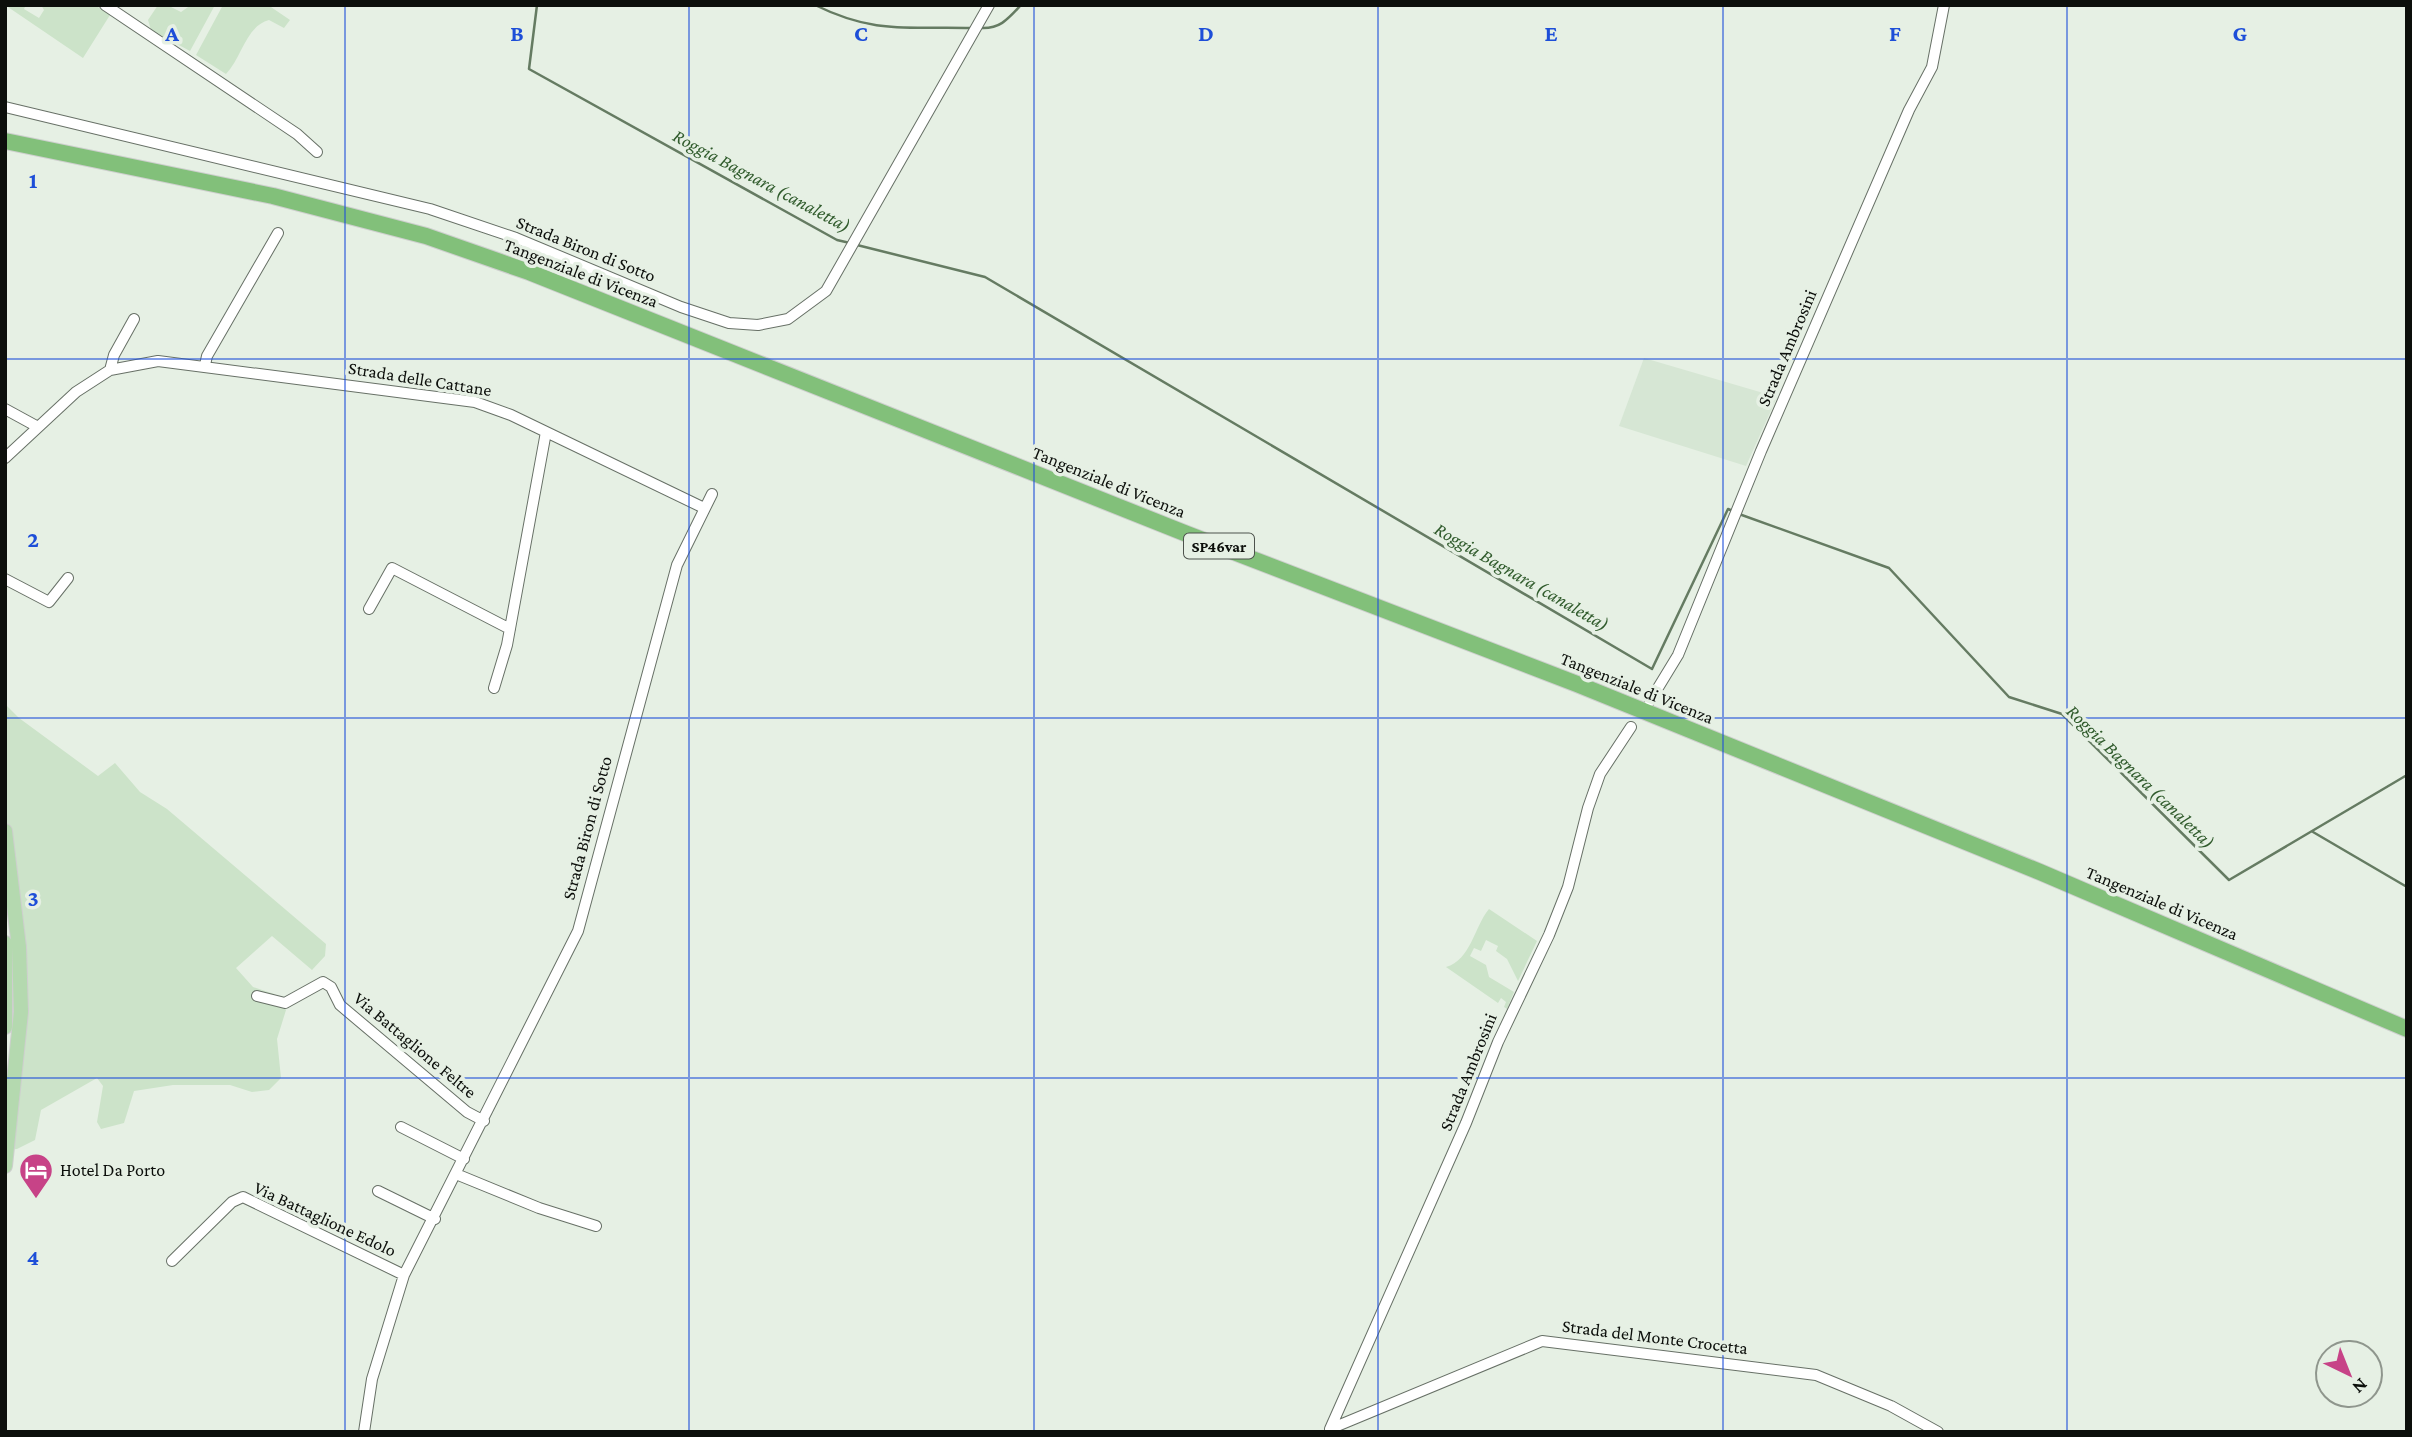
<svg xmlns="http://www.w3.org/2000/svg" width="2412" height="1437" font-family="'Crimson Pro',serif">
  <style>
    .built { fill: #d6e6d4 }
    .green { fill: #cce3c9 }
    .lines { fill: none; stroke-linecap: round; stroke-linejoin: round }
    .stream { stroke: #657b62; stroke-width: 2.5 }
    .minor-casing { stroke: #677066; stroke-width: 12 }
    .major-casing { stroke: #cecfce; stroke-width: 16 }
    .highway-casing { stroke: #cecfce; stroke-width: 18 }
    .minor { stroke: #fff; stroke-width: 10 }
    .major { stroke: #b4d9af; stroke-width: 14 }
    .highway { stroke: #82c07a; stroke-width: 16 }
    .grid { fill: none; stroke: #1d4ed8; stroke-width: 2; stroke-opacity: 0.55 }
    .labels { text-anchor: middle; stroke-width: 7; stroke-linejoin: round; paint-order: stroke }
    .shield { fill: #e6f0e4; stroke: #4d524c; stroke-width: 2 }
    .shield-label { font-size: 16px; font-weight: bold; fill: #0c0f0b }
    .street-label { font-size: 18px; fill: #0c0f0b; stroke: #e6f0e4 }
    .poi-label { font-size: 18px; fill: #0c0f0b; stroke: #e6f0e4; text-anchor: start }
    .water-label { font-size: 19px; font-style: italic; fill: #305b2c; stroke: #e6f0e4 }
    .grid-label { font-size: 23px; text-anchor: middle; font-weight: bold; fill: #1d4ed8; stroke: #e6f0e4; stroke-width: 7; stroke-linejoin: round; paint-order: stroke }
  </style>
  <rect width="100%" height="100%" fill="#e6f0e4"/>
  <path class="built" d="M1644,358L1777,397L1746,466L1619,426Z"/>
  <path class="green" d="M5,5H26L24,9L39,18L44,10L41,5H95L110,15L83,58Z
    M158,5H167L181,12L191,5H215L190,51L151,30L148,20Z
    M223,5H268L290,20L284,28L269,20C246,26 242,57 226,74L196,55Z
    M5,704L19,718L98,776L115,763L140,792L167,809L326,944L325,956L312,970L272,936L236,968L253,987L274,994L286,1010L277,1039L281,1078L269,1090L252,1092L230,1085H173L134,1091L124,1123L101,1129L97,1122L103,1086L97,1078L41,1110L35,1140L17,1149L7,1150L21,1012L5,831Z
    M1489,909L1537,941L1518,981L1507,959L1496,951L1498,946L1486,940L1481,951L1474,948L1470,956L1486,965L1489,977L1514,992L1507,1009L1504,1007L1506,1002L1501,998L1498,1003L1446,967C1471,960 1474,927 1489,909Z"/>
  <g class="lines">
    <path class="stream" d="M537,5L529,69L837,240L850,243
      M815,5C876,35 908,26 971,28
      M981,28C1000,29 1008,19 1021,5
      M857,245L985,277L1652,669L1728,509L1733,511
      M1739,514L1889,568L2009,697L2062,714L2229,880L2407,775
      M2313,832L2407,887"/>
    <g class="minor-casing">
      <path id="minor" d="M105,5L297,134L317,152
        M5,107L430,209L516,238L681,307L729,323L758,325L788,319L826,291L989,5
        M205,365L207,356L278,233
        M110,370L114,355L134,319
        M5,409L38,427
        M5,458L76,392L110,370L158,361L475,402L511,415L704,508
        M5,579L49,602L68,578
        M369,609L392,568L510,629
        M494,688L507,645L546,432
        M1650,701L1678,655L1761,451L1909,110L1932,67L1944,5
        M257,996L285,1003L323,982L331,987L340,1005L467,1112L484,1121
        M401,1127L464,1159
        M456,1174L539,1208L596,1226
        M378,1191L435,1219
        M172,1261L232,1202L243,1197L404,1275
        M1330,1429L1466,1123L1498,1042L1549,935L1568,887L1588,808L1600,774L1631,727
        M1330,1429L1542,1341L1816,1375L1891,1406L1938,1432
        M364,1432L372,1379L404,1275L578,931L677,565L712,494"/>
    </g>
    <g class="major-casing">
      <path id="major" d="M5,831L19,947L21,1012L5,1166
        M5,943V1027"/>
    </g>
    <g class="highway-casing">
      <path id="highway" d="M5,141L273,196L426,236L529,272L1187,534L1577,684L2040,872L2407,1029"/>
    </g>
    <use href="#minor" class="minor"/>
    <use href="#major" class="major"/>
    <use href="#highway" class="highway"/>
  </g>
  <path class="grid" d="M345,5V1432M689,5V1432M1034,5V1432M1378,5V1432M1723,5V1432M2067,5V1432M5,359H2407M5,718H2407M5,1078H2407"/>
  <defs>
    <g id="hotel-pin" transform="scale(1.75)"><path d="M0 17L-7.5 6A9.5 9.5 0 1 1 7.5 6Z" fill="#c74387" stroke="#e6f0e4"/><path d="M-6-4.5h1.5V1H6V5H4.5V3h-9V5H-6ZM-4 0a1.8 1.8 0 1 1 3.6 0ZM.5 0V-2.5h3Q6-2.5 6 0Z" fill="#fff"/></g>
  </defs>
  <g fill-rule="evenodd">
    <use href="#hotel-pin" x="36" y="1170"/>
  </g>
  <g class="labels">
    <rect class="shield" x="1184" y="533.5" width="70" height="25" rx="5"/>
    <g class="shield-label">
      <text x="1219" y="552">SP46var</text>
    </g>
    <g class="street-label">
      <text transform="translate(586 249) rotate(22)" y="6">Strada Biron di Sotto</text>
      <text transform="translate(581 273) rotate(21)" y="6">Tangenziale di Vicenza</text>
      <text transform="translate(1787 348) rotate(-67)" y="6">Strada Ambrosini</text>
      <text transform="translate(420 379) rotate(9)" y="6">Strada delle Cattane</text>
      <text transform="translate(1109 482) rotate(22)" y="6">Tangenziale di Vicenza</text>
      <text transform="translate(1637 688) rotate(22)" y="6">Tangenziale di Vicenza</text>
      <text transform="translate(587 828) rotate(-75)" y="6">Strada Biron di Sotto</text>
      <text transform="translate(2162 903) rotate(23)" y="6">Tangenziale di Vicenza</text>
      <text transform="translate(415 1045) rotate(40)" y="6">Via Battaglione Feltre</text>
      <text transform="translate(1468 1072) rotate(-68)" y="6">Strada Ambrosini</text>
      <text transform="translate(325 1219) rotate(25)" y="6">Via Battaglione Edolo</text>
      <text transform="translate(1655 1337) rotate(7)" y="6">Strada del Monte Crocetta</text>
    </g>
    <g class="poi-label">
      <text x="60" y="1176">Hotel Da Porto</text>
    </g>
    <g class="water-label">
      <text transform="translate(762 180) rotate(28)" y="7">Roggia Bagnara (canaletta)</text>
      <text transform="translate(1522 576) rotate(30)" y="7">Roggia Bagnara (canaletta)</text>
      <text transform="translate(2141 776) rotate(44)" y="7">Roggia Bagnara (canaletta)</text>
    </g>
  </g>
  <g class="grid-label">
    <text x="172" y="41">A</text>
    <text x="517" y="41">B</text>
    <text x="861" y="41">C</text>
    <text x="1206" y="41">D</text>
    <text x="1551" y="41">E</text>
    <text x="1895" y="41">F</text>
    <text x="2240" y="41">G</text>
    <text x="33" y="188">1</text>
    <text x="33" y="547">2</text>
    <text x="33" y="906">3</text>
    <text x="33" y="1265">4</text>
  </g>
  <rect width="2412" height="1437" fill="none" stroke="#0c0f0b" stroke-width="14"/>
  <g transform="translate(2349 1374) rotate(137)"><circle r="33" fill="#e6f0e4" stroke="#8f968d" stroke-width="2"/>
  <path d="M0-5L12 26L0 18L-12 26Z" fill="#c74387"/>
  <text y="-10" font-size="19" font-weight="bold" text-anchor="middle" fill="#0c0f0b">N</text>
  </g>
</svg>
